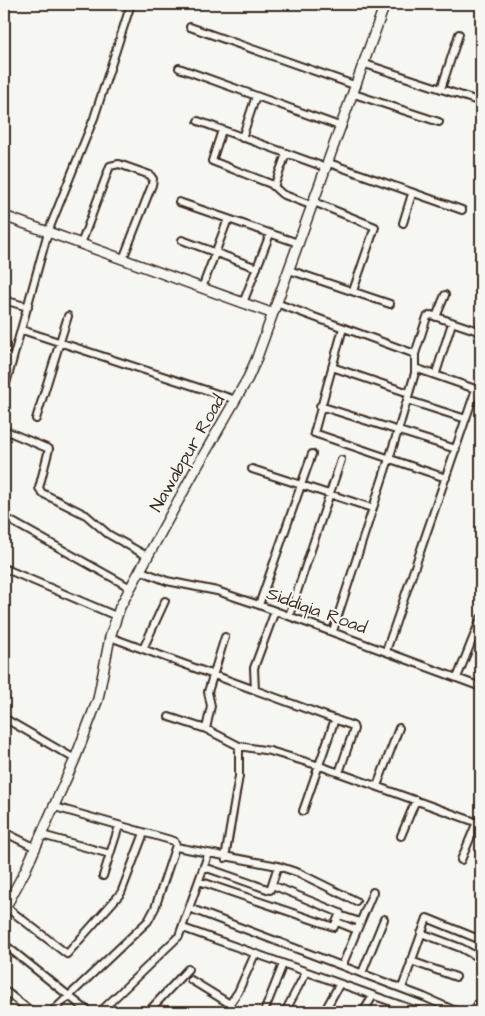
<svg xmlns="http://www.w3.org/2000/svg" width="485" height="1016" font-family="'Architects Daughter',sans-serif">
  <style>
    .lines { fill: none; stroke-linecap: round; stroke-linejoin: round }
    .street-casing { stroke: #3b2a1e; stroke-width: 10 }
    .secondary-casing { stroke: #3b2a1e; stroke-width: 12 }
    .street { stroke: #f6f6f2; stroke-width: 6 }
    .secondary { stroke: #f6f6f2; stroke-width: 9 }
    .labels { text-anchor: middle; stroke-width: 4; stroke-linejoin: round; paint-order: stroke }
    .street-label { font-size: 18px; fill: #3b2a1e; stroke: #f6f6f2 }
  </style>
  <rect width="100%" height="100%" fill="#f6f6f2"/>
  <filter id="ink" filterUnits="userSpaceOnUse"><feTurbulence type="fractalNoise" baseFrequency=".02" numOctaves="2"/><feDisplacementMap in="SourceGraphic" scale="10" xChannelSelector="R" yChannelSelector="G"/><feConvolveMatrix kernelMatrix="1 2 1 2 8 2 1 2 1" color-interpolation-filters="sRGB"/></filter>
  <g filter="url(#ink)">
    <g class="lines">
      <g class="street-casing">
        <path id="street" d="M190,27L357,86
          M365,64L481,102
          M179,68L342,127
          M441,89L459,34
          M354,94L439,122
          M198,121L327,168
          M222,130L212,161L271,184L282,194L313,206
          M242,138L256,96
          M329,163L462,210
          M274,187L286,154
          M179,202L298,243
          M314,202L375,227L353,291
          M403,223L412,194
          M182,240L257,268
          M81,244L110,166L119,164L150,175L153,179L152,185L123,259
          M289,270L390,304
          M202,288L228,219
          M4,300L28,307
          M243,303L270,234
          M276,303L415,354
          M436,317L445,295
          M343,328L314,433L446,478
          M22,330L236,400
          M4,355L13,358
          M332,367L409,393
          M415,368L481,391
          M436,373L452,323
          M4,391L48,232L94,118L131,4
          M407,400L466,419
          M320,406L456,449
          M36,419L68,316
          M4,430L49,449L39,488L42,493L86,515L108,534L147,556
          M252,469L372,508
          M4,517L129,587
          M6,569L116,616
          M139,570L167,581L217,591L259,605L481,687
          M259,605L312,454
          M289,616L341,460
          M333,631L398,431L415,373V354L427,317L431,315L481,332
          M110,637L353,726L354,729L339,773
          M143,649L165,601
          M386,651L476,389
          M457,678L481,618
          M255,690L254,668L275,611
          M169,717L206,729L239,746L270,751L320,766L481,824
          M4,718L75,759
          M206,729L211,706L208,692L225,637
          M377,786L399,728
          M4,806V805
          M303,811L335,719
          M4,832L36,848
          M42,835L110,854
          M401,836L416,800
          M176,847L278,866L299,873L356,901
          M225,858L239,776V746
          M461,860L477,822
          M204,867L270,890L278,866
          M103,876L119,826
          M199,881L334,927L340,913L272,885
          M6,907L67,954L121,893L144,833
          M189,908L424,997L458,1012
          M339,915L360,922
          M337,922L357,930
          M183,928L420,1012
          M421,933L461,948L481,959
          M4,944L89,1012
          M411,961L456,977
          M342,966L373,892
          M362,973L384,919
          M191,980L230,1004
          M402,988L427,918L481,940
          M4,990L32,1012
          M52,1012L148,921L155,908L176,845L174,841L55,807
          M100,1012L179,936L208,855
          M148,1012L188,969
          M224,1012L238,992L255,954
          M264,1012L283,964
          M285,1012L306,972
          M324,1012L339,985
          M363,1012L373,996
          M472,1012L481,1001"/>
      </g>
      <g class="secondary-casing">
        <path id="secondary" d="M4,216L271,313
          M4,910L25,871L75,759L98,699L110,637L120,607L194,472L248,378L256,360L385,4"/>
      </g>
      <use href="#street" class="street"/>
      <use href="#secondary" class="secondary"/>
    </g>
  </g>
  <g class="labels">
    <g class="street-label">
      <text transform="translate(187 453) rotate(-60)" y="6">Nawabpur Road</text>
      <text transform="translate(317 610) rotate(20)" y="6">Siddiqia Road</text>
    </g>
  </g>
  <rect width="485" height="1016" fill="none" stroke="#f6f6f2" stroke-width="20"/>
  <rect x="10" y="10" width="465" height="996" fill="none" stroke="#3b2a1e" stroke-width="2" filter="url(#ink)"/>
</svg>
